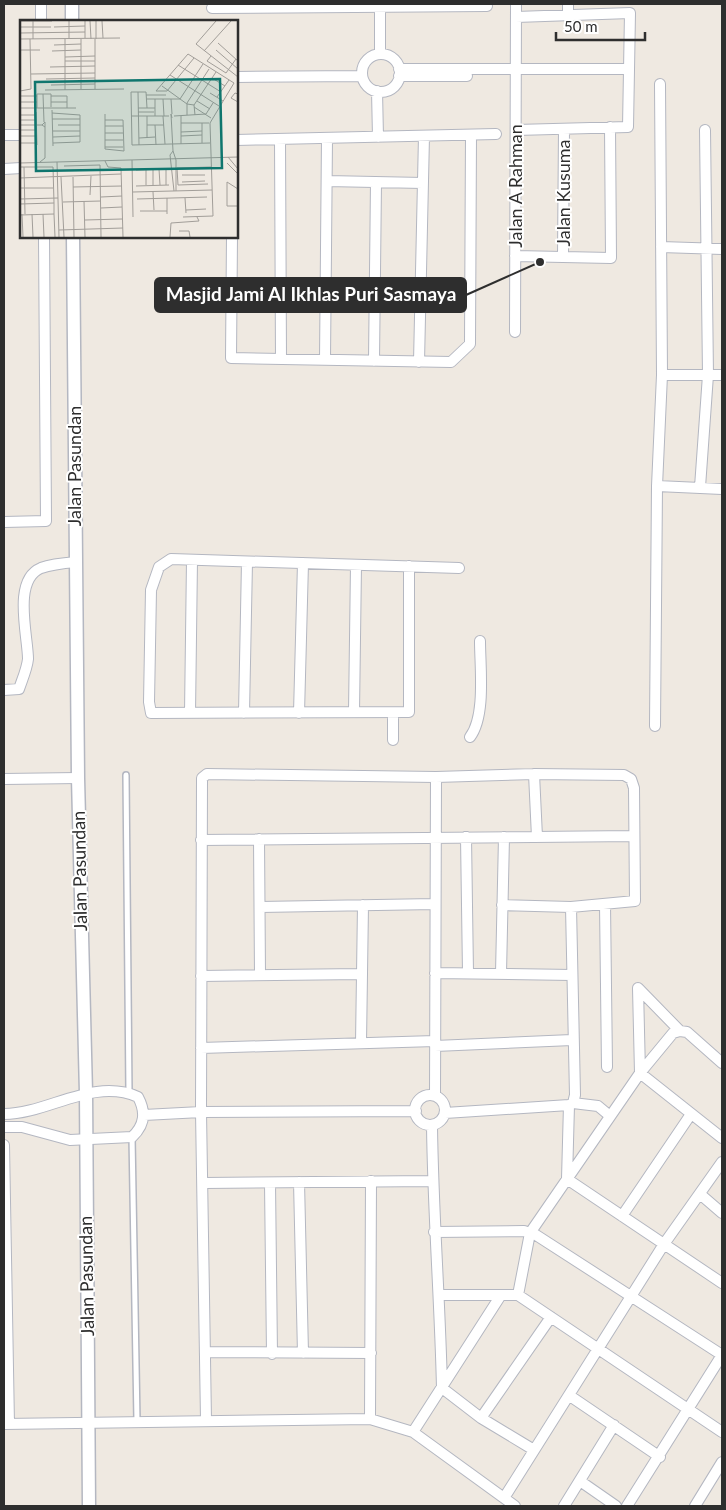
<svg xmlns="http://www.w3.org/2000/svg" width="726" height="1510" font-family="Lato,sans-serif">
  <style>
    .lines { fill: none; stroke-linecap: round; stroke-linejoin: round }
    .service-casing { stroke: #b4b7c1; stroke-width: 8 }
    .minor-casing { stroke: #b4b7c1; stroke-width: 12 }
    .tertiary-casing { stroke: #b4b7c1; stroke-width: 15 }
    .service { stroke: #fff; stroke-width: 5 }
    .minor { stroke: #fff; stroke-width: 10 }
    .tertiary { stroke: #fff; stroke-width: 12 }
    .labels { text-anchor: middle; stroke-width: 4; stroke-linejoin: round; paint-order: stroke }
    .street-label { font-size: 18px; fill: #2e2e2e; stroke: #fff }
    .inset-road { fill: none; stroke: #a29e99; stroke-width: 1 }
    .view { fill: #0f766e; fill-opacity: 0.15; stroke: #0f766e; stroke-width: 2.5 }
    .inset-edge { fill: none; stroke: #2e2e2e; stroke-width: 2.5 }
    .leader { fill: none; stroke: #2e2e2e; stroke-width: 2 }
    .callout-dot { fill: #2e2e2e; stroke: #fff; stroke-width: 2 }
    .callout { fill: #2e2e2e; stroke: #2e2e2e; stroke-width: 2 }
    .callout-label { font-size: 19px; text-anchor: middle; font-weight: bold; fill: #fff }
  </style>
  <rect width="100%" height="100%" fill="#efe9e1"/>
  <g class="lines">
    <g class="service-casing">
      <path id="service" d="M126,775L129,1093
        M132,1137L137,1421"/>
    </g>
    <g class="minor-casing">
      <path id="minor" d="M41,4V21
        M568,4V15
        M212,8L487,6
        M380,54V4
        M362 73a19 19 0 1 1 38 0a19 19 0 1 1-38 0Z
        M399,69H629
        M399,76H467
        M236,77L362,76
        M377,91L378,137
        M516,130L628,127L630,13L516,17
        M4,135H21
        M280,139L281,359
        M236,140L496,134
        M4,169L21,168
        M327,181L423,183
        M232,236L231,358L451,362L470,344L471,135
        M661,247L722,249
        M515,256L611,258L610,127
        M563,256L564,129
        M515,332L516,4
        M325,360L327,138
        M374,361L376,182
        M419,362L424,136
        M662,375H722
        M657,486L722,489
        M700,487L708,375L705,130
        M4,522L46,521L44,236
        M409,566V712L151,713L149,702L151,590L159,567L171,559L459,568
        M4,690L19,689C22,680 27,669 28,659C28,636 12,580 41,568C52,564 64,563 76,562
        M354,712L356,565
        M190,713L192,560
        M244,713L247,562
        M299,713L303,563
        M655,726L657,486L662,375L660,84
        M470,737C486,716 480,667 480,641
        M393,740V713
        M534,774L537,837
        M4,779L78,778
        M466,837L468,973
        M259,839L260,975
        M201,840L634,836
        M605,904L607,1067
        M260,907L435,904
        M435,973L572,975
        M501,973L504,837
        M201,976L361,974
        M638,988L640,1073L722,1138
        M638,988L680,1031L687,1032L722,1063
        M361,1043L363,905
        M435,1046L572,1040
        M201,1048L435,1041
        M415 1110a15 15 0 1 1 30 0a15 15 0 1 1-30 0Z
        M435,1096L436,777
        M573,1103L598,1106L610,1116
        M569,1105L567,1179L722,1283
        M445,1113L569,1105L573,1103L575,1095L571,907
        M4,1114C48,1114 93,1077 138,1097C146,1112 145,1125 132,1137L70,1140L22,1127H4
        M144,1115L201,1112L416,1111
        M432,1125C433,1213 440,1300 442,1388L481,1418L534,1450
        M4,1145L9,1424
        M299,1182L303,1353
        M204,1183L433,1181
        M270,1183L272,1354
        M700,1194L722,1213
        M622,1216L691,1114
        M434,1232L524,1231L536,1235L722,1355
        M440,1295H518L722,1432
        M518,1295L530,1233L640,1073L673,1033L680,1031
        M206,1352L371,1353
        M570,1396L660,1457
        M481,1418L551,1317
        M370,1419L371,1181
        M206,1420L201,1112L202,778L207,774L436,777L534,774L624,775L631,779L634,788L635,901L571,907L502,905
        M4,1424L370,1419L413,1432L515,1506
        M413,1432L501,1295
        M580,1481L616,1506
        M504,1498L664,1244L722,1162
        M564,1506L614,1425
        M627,1506L722,1355
        M695,1506L722,1462"/>
    </g>
    <g class="tertiary-casing">
      <path id="tertiary" d="M72,4V21
        M73,236L78,778L86,1093L89,1506"/>
    </g>
    <use href="#service" class="service"/>
    <use href="#minor" class="minor"/>
    <use href="#tertiary" class="tertiary"/>
  </g>
  <g class="labels">
    <g class="street-label">
      <text transform="translate(516 186) rotate(-90)" y="6">Jalan A Rahman</text>
      <text transform="translate(564 193) rotate(-90)" y="6">Jalan Kusuma</text>
      <text transform="translate(75 466) rotate(-90)" y="6">Jalan Pasundan</text>
      <text transform="translate(80 871) rotate(-91)" y="6">Jalan Pasundan</text>
      <text transform="translate(87 1276) rotate(-91)" y="6">Jalan Pasundan</text>
    </g>
  </g>
  <g transform="translate(20 20)">
    <rect width="218" height="218" fill="#efe9e1"/>
    <path class="inset-road" d="M0,1H32M49,1V19M65,1V18M70,1L71,19M76,1V19M82,1L83,18M196,1L176,24L218,57M0,7H31M34,7L65,6M0,13L65,12M0,19L100,18M13,19V1M45,19V70M61,19V69M75,19V69M198,23L218,41M34,25L61,24M0,30H20M196,30L218,49M32,31L61,30M184,31L211,1M191,36L187,41L206,53L216,39M45,37L75,36M45,41H75M158,45L201,72M30,47L75,46M11,54L75,53M150,55L199,86M192,58L205,66M26,59L75,58M31,65L75,64M142,66L167,84L174,85M25,70L104,69M0,71L11,69L10,19M136,71L168,34L214,63L190,103L193,196L163,197M136,71H147L174,38M118,72L119,125M190,73L203,81M23,74L24,102M218,74L215,73L211,78L218,82M126,75H146M0,76H17M31,76H47V88M197,77L209,60M127,79H151L152,94M135,79V96M143,79L144,96M151,79H160L183,44M177,81L190,89M0,82H17M31,82H47M174,87L191,98M0,88H56M17,88V74H31V87M118,88H135M127,88L126,72H111L112,125L190,123M32,90L33,126M16,92L17,125M118,92H134M32,93L60,95V122L33,123M0,95H16M167,95V83L189,49M175,95L174,85L196,52M111,96H149M127,96V118M143,96L145,124M154,96L186,94L193,83M161,96V124M152,98L151,94L153,131M32,99H60M0,100H16M85,100H103L104,131L85,129V94M161,103H189M182,103V123M0,105H22M38,105H60M127,105H144M135,105L136,125M85,106H103M0,110H17M33,111H60M161,112L182,111M85,113H103M0,116H17M161,116L182,115M33,117L60,116M119,118L135,117M85,120H103M0,123H17M85,127H103M208,137L218,149M112,140L113,197M85,141L88,147L101,148L103,217M20,142L25,138V102L22,105L25,107M37,142L39,217M0,143L218,137M207,143L218,154M44,146L80,145L81,217M0,147H33L34,183V194L0,195M4,147L5,194M126,149V165M133,149V165M139,149L140,165M146,149V165M116,150L149,149M162,155H185M41,157L44,217M53,157L54,217M0,158L101,154M162,162L185,161M188,164L158,165L157,148L191,147M116,166L149,165M53,167L102,166M0,168H33M218,169L207,162V186H218M154,171L150,135L153,131L156,140V171M113,172L192,170M133,172L134,190M70,175L71,156M81,177L102,176M147,178V194M165,178L166,193M0,179L38,178M117,179L187,177M64,181L65,217M43,182L81,181M0,184L34,183M81,188L102,187M166,190L186,189M120,191H147M2,194L3,217M12,194L13,217M23,194L24,217M34,194L35,217M65,200L102,199M39,210L103,208M159,211H169L170,217M150,217L151,203L179,201L177,197"/>
    <path class="view" d="M200,59L202,148L16,151L15,62Z"/>
    <rect width="218" height="218" class="inset-edge"/>
  </g>
  <path class="leader" d="M540 262L466 295"/>
  <circle class="callout-dot" cx="540" cy="262" r="5"/>
  <rect class="callout" x="155" y="278" width="311" height="34" rx="5"/>
  <g class="callout-label">
    <text x="311" y="301">Masjid Jami Al Ikhlas Puri Sasmaya</text>
  </g>
  <rect width="726" height="1510" fill="none" stroke="#2e2e2e" stroke-width="10"/>
  <path d="M556 32v8h89v-8" fill="none" stroke="#2e2e2e" stroke-width="2.5"/>
  <text x="564" y="32" font-size="15" fill="#2e2e2e" stroke="#ffffff" stroke-width="4" paint-order="stroke">50 m</text>
</svg>
